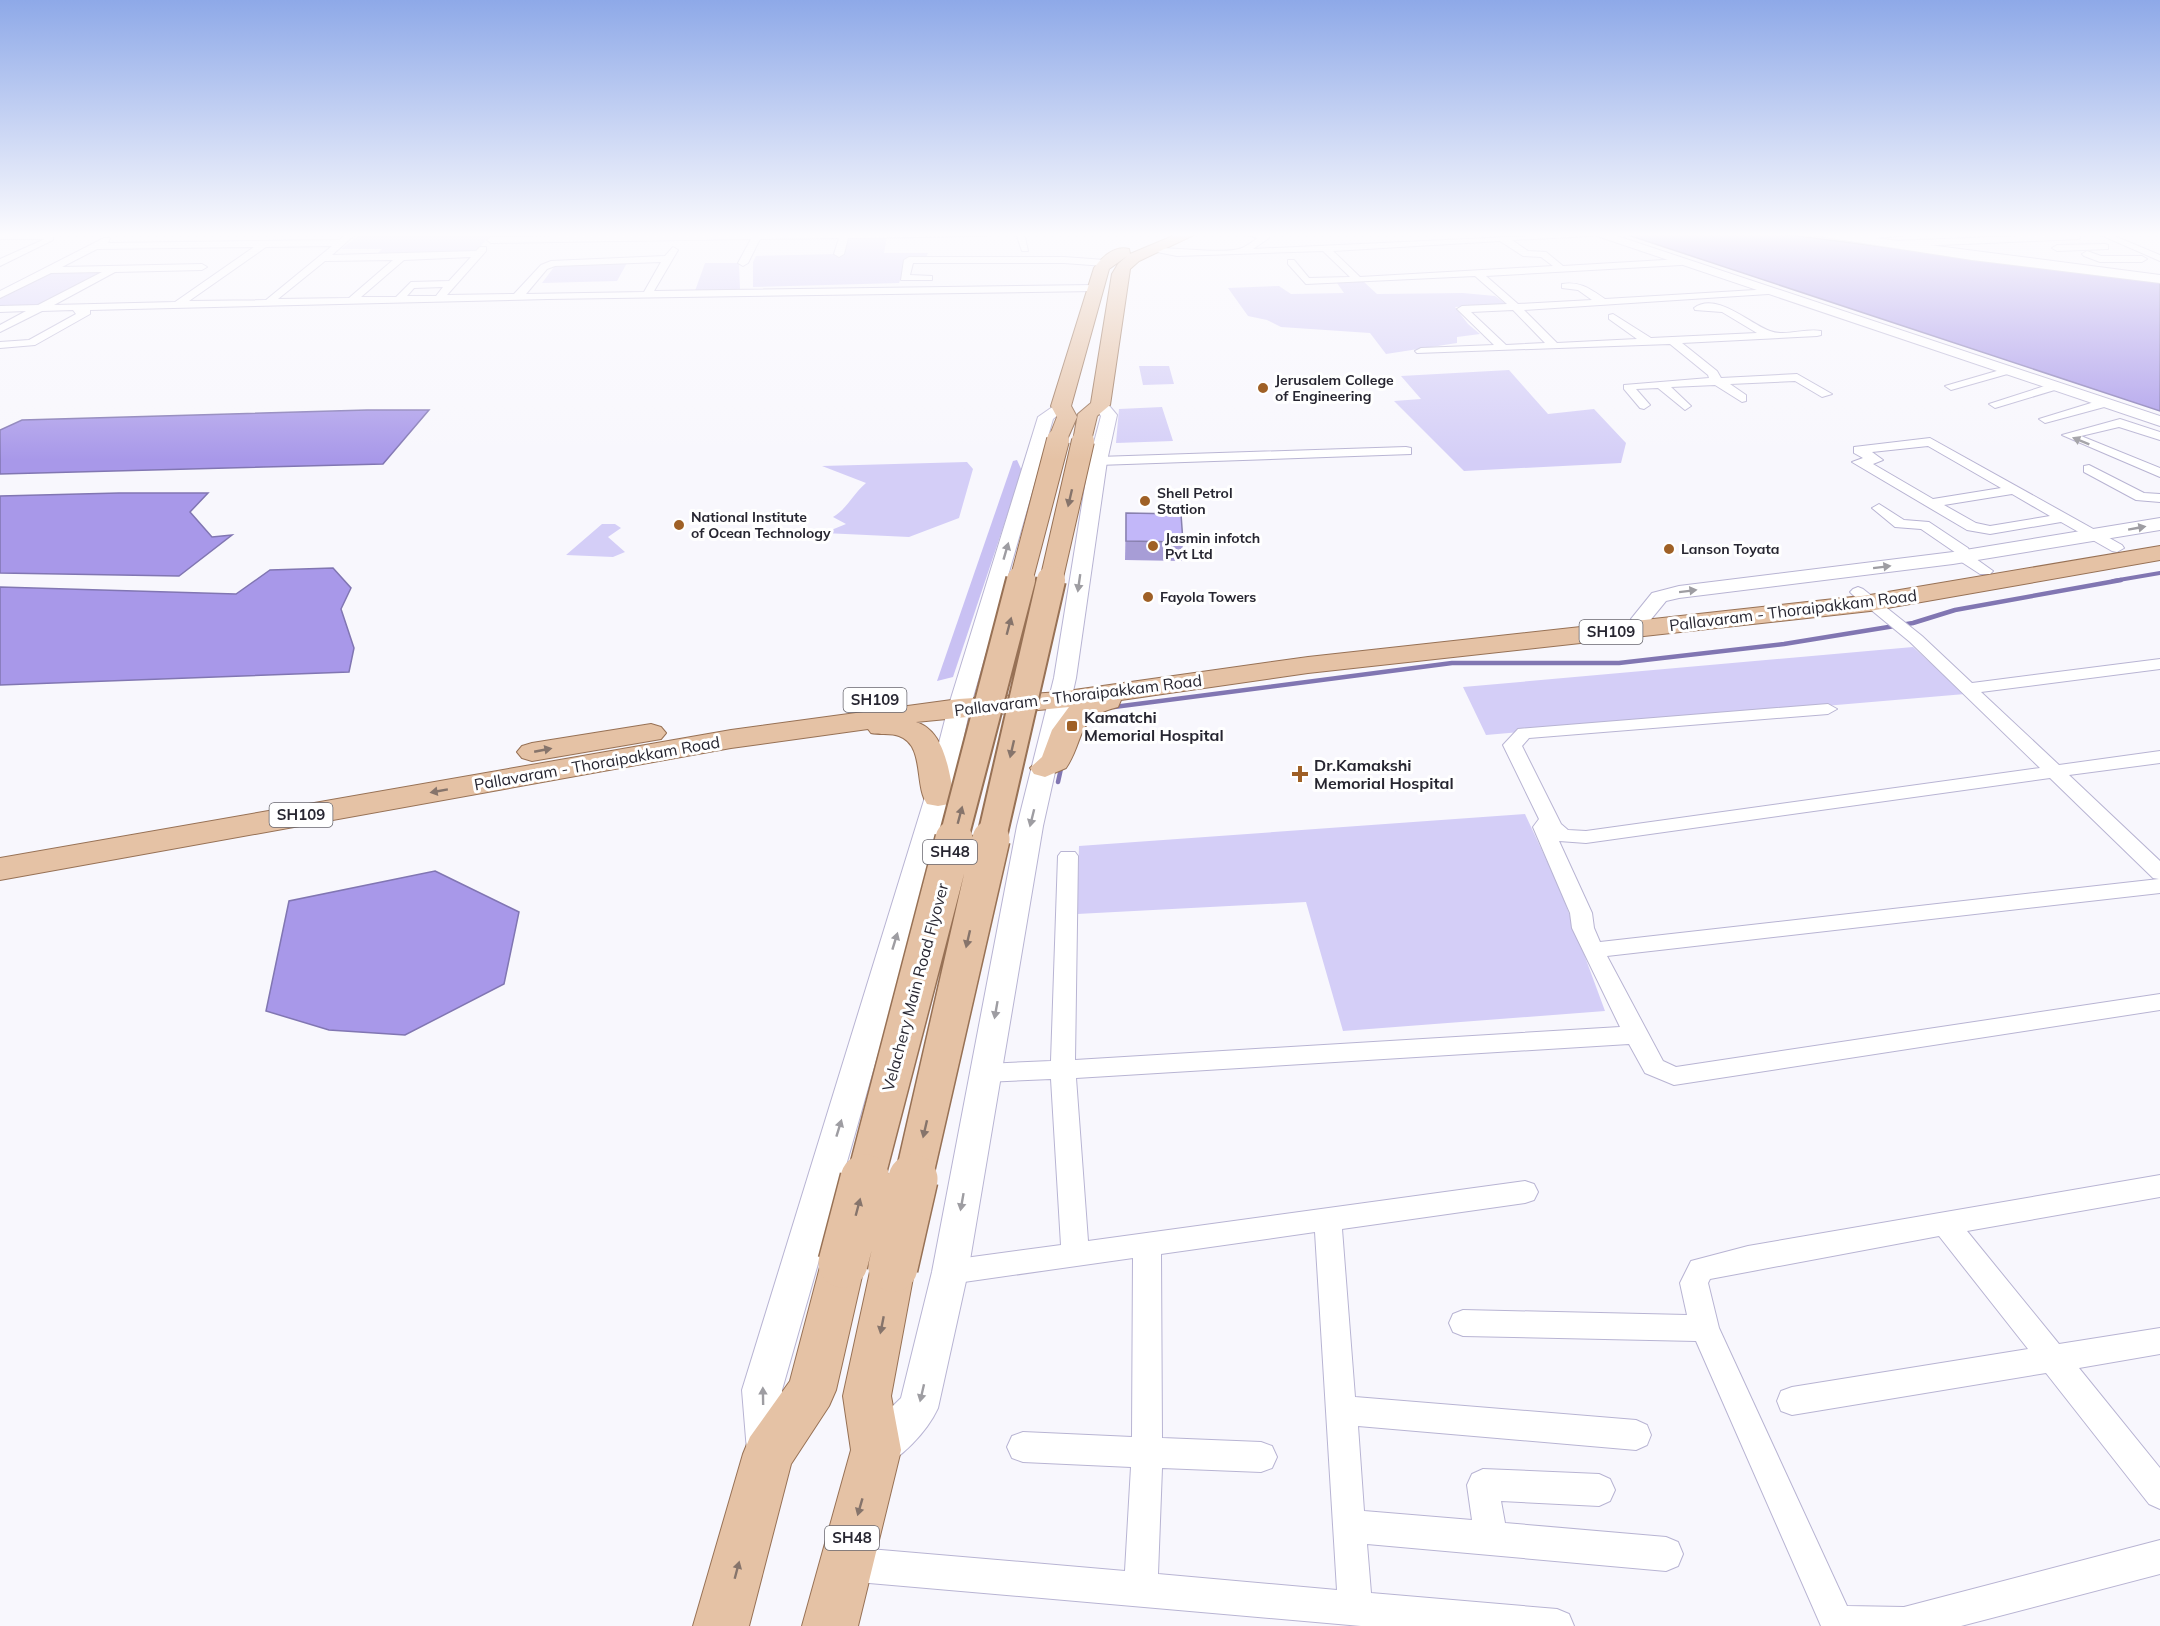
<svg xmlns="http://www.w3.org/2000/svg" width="2160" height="1626" font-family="Mulish,sans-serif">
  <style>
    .green { fill: #d4cef7 }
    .forest { fill: #c9c1f3 }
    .water { fill: #a898e9; stroke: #8176b2; stroke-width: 1.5 }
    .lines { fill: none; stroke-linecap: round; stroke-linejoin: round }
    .stream-far1 { stroke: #8176b2; stroke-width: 4 }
    .stream { stroke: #8176b2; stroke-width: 4.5 }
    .minor-casing { stroke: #b8b4d3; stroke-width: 2 }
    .tertiary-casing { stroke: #b8b4d3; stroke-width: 2 }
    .primary-casing { stroke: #977155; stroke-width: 2 }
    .minor { fill: #fff; fill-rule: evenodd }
    .tertiary { fill: #fff; fill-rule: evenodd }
    .primary { fill: #e5c2a5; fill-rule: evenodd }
    .primary-bridge-far3-casing { stroke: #977155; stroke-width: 24; stroke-linecap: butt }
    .primary-bridge-far2-casing { stroke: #977155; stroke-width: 32; stroke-linecap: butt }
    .primary-bridge-far1-casing { stroke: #977155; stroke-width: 40; stroke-linecap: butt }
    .primary-bridge-casing { stroke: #977155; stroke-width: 52; stroke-linecap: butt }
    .primary-bridge-far3 { stroke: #e5c2a5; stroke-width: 22 }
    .primary-bridge-far2 { stroke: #e5c2a5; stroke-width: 28 }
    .primary-bridge-far1 { stroke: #e5c2a5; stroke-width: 37 }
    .primary-bridge { stroke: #e5c2a5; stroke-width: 49 }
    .wall { fill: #a79dd6 }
    .building { fill: #c2b7f9; stroke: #8880ae; stroke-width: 1.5 }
    .oneway { fill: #9e9da2 }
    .oneway2 { fill: #86746b }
    .poi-dot { fill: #9f6026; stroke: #fff; stroke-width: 2 }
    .labels { text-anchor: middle; stroke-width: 6; stroke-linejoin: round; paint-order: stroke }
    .far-poi-label { font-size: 14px; font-weight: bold; fill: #272631; stroke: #fff; text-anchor: start }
    .shield { fill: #fff; stroke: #68676f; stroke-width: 1.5 }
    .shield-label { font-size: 15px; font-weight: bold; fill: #272631 }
    .street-label { font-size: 16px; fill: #272631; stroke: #fff }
    .poi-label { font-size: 16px; font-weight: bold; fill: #272631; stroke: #fff; text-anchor: start }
  </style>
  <rect width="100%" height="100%" fill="#f8f7fd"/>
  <path class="green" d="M362,233H452L451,234H492L474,253L376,255L382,249H341Z
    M842,237H887L884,253H928L926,258L908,259L899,283L753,287V262L756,256L836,254Z
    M628,261L617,281L542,283L557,263Z
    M705,263H739L740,290L695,291Z
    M107,271L40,305L0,306V299L52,272Z
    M1363,281L1377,294L1463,293L1495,296L1506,304L1455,307L1468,324L1480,334L1457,337V343L1386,354L1370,333L1281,327L1267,320L1248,316L1228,288L1279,286L1291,294L1344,293L1337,283Z
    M1139,366H1169L1174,384L1143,385Z
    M1509,370L1548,414L1594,409L1626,443L1621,463L1464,471L1394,401L1421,399L1401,376Z
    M1162,407L1173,441L1116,443L1119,409Z
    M967,462L973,469L959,518L909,537L824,533L846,524L833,517C847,509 853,494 866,483L822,466Z
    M602,524H615L621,528L608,537L625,552L613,557L566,555Z
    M1913,647L1965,694L1486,735L1463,687Z
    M1525,814L1560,889L1605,1011L1343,1031L1306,902L1077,914L1079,846Z"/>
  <path class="forest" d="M1017,460L1022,471L953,677L937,681L1013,461Z"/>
  <path class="water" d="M1622,233H1774L2160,282V411Z
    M367,410H429L383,464L0,474V430L22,420Z
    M119,493H208L190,512L212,537L232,535L179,576L0,573V496Z
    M333,568L351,588L341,609L354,648L349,672L0,685V587L236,594L270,570Z
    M435,871L519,912L504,984L405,1035L329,1030L266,1011L289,901Z"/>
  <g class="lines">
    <path class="stream-far1" d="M2113,581L2160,573"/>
    <path class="stream" d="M1114,707L1452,663H1619L1784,644L1913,623L1955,610L2121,580
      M1058,782L1062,764"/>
    <g class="minor-casing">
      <path id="minor" d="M0,233H49L53,236V240L0,266V259L45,239H0Z
        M348,233H357L332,255L476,251L480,247H486V251L447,295L514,294L541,265L551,261L665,256L673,247L678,250L654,291L1095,285L1100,288L1095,291L548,299L90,310V314L35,345L0,348V342L29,340L76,314L73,310L42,311L0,332V325L26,311L0,312V306L38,305L102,272L51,273L0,298V291L104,238H110L108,243L339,240ZM332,246L266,300L189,301L266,247ZM254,247L175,302L54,305L115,272L202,270L207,267L202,264L62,267L97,249ZM471,257L449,281L411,282L396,297H361L404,260ZM393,260L349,298L278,299L325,261ZM661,262L644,292L526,294L547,269L555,266ZM443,287L436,296H407L414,288Z
        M755,233H990L986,236L848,238L844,254L839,257L834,254L839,238L760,239L748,263L743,266L738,263L751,239L491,243L487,240L491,237Z
        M1016,233H1024L1028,251H1022Z
        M1162,233H1186L1189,235L1185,238Z
        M1238,233L1269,234V238L1253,249L1595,233L1591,236L1512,240L1528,251L1546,252L1563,266L1681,259L1686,262L1681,265L1486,276L1518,304L1592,300L1578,290L1562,288V284C1580,281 1590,289 1605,299L1772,289L1773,291L1768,294L1524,310L1557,343L1637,339L1609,319V315L1613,314L1651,338L1757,333L1722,312L1695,310L1694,308C1716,291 1750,324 1770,331C1785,337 1805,328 1821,331V335L1817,336L1682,343L1717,371L1721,378L1797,374L1832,394L1822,397L1795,381L1730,384L1746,395V401L1742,402L1715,385L1671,387L1691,406L1685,410L1658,388L1636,389L1650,405L1644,409L1640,408L1624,389V385L1709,378L1708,375L1670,344L1417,353L1415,351L1421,348L1494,345L1457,309L1462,306L1507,304L1475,276L1306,284L1288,264V260H1294L1309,278L1350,277L1323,251L1177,256L1147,250C1157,244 1224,256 1242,248C1247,246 1253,241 1258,238ZM1500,241L1523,256L1541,257L1553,266L1360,277L1333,251ZM1513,310L1545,343L1506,345L1471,312Z
        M1871,233H1905L1901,236L1847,240L1843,237Z
        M2096,233H2107L2160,255V261Z
        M2076,234L2080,237L2079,239L1892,247L1887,244L1892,241Z
        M2105,244L2108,245V249L2057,251L2052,248L2057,245Z
        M2087,251L2101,256H2142L2147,259L2142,262H2100L2084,256L2082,254Z
        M909,257H1064L1105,260L1110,263L1105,266L1064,263H913L910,275L932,276V280H901L904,260Z
        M2007,368L2011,369V373L1951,390L1945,386Z
        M2054,383L2058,385V389L1995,408L1989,404Z
        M2104,399L2108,400V406L2045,423L2039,419Z
        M2120,419L2160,432V440L2119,427L2081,436L2160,468V477L2062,435Z
        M1930,438L2122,545L2124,548L2117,552L2112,551L2061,522L1990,534L1967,530L1852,462L1863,458L1854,453V447ZM1928,446L2001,488L1933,499L1873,464L1883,460L1872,452ZM2012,494L2050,516L1990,526L1976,523L1944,505Z
        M1406,447L1411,448V454L1098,465L1091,461L1098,457Z
        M2089,465L2144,493L2160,494V502L2136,500L2084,472V466Z
        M1879,504L1904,520L1929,522L1968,548L1972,556L1993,571L1990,574H1980L1960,561L1956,553L1921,529L1895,527L1872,508Z
        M1858,587L1863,589L1922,636L1972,683L2160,659V669L1981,692L2059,765L2160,751V763L2069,775L2160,861V893L1607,956L1663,1061L1676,1067L2160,994V1010L1674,1085L1645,1073L1629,1044L1076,1078L1088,1241L1525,1181L1534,1184L1538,1192L1534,1200L1525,1203L1342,1229L1355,1397L1636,1420L1647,1425L1651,1435L1647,1445L1636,1450L1358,1426L1364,1511L1472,1520L1467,1485L1472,1474L1483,1469L1599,1474L1610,1479L1615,1490L1610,1501L1599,1506L1501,1501L1505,1523L1666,1537L1678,1542L1683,1554L1678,1566L1666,1571L1367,1544L1371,1593L1557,1609L1569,1614L1574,1626H1361L846,1581L834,1576L829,1564L834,1552L846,1547L1125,1571L1131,1467L1023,1462L1012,1458L1007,1447L1012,1436L1023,1432L1132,1437L1133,1258L950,1284L940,1281L936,1272L940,1263L950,1260L1061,1245L1051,1079L985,1082L976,1079L973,1073L976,1067L985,1064L1051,1061L1058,856L1061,852H1075L1078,856L1075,1060L1620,1027L1572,928L1570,913L1533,827L1539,819L1503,745L1518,729L1828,704L1837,709L1828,714L1529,738L1522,746L1561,824L1568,830L1586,831L2040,768L1910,642L1853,595L1850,592L1853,589ZM2050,778L2153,878L2159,879L1600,942L1594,928L1592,913L1559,841L1586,843ZM1315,1232L1337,1590L1158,1574L1162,1468L1261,1472L1272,1468L1277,1457L1272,1446L1261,1442L1162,1438L1161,1254Z
        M2160,1175V1197L1967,1231L2059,1344L2160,1328V1354L2079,1368L2160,1468V1509L2149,1504L2046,1373L1792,1415L1781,1411L1777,1401L1781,1391L1792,1387L2028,1349L1939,1236L1710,1279L1708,1283L1719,1328L1847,1606L1904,1607L2160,1540V1574L1961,1626H1821L1696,1341L1463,1336L1453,1332L1449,1323L1453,1314L1463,1310L1687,1315L1680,1283L1691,1261L1748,1246Z"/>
    </g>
    <g class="tertiary-casing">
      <path id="tertiary" d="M1593,233H1608L2160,416V426L1594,235Z
        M1811,233H1837L2160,275V283L1972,260L1817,236Z
        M1100,400L1106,402L1117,415L1107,461L1076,678L1043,826L968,1272L938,1408C927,1432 900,1460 876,1470L862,1464L856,1450L862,1436L901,1398L932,1272L1017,826L1054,678L1089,461L1101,416L1092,405Z
        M1061,401L1069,406L1053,419L1041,461L970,708L951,797L782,1390L787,1451L781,1465L767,1471L753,1465L747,1451L742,1390L925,797L948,708L1038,417Z
        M2160,518V530L1953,564L1679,598L1666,601L1648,623H1634L1631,619L1652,593L1679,586L1953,552Z"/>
    </g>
    <g class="primary-casing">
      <path id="primary" d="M1180,233H1198L1139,261L1130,269L1110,405L1097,416L1090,445H1076L1073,441L1078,414L1091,403L1112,274L1118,264L1127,256L1109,269L1071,406L1077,417L1065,444H1051L1048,440L1057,417L1051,406L1094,268C1102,257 1115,245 1129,249L1130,254Z
        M2160,546V560L1870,611L1308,673L1121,700L1118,707C1074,718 1086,738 1066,768L1045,777L1034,774L1030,768L1042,757L1052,730L1069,707L916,722C945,731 949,772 954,797L949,804L938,806L927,804C914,785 925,745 899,736C891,733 880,735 871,733L868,729L731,748L0,880V858L731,730L959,699L1060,692L1308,657L1870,595Z
        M651,724L661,727L666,733L661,739L532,761L522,758L517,752L522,746L532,743Z
        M843,1244L859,1249L865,1263L836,1390L829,1406L791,1464L749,1626H693L743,1454L750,1437L790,1381L821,1263L827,1249Z
        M893,1248L909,1253L915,1267L891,1396L901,1450L858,1626H802L851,1450L843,1396L871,1267L877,1253Z"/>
    </g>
    <use href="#minor" class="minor"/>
    <use href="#tertiary" class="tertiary"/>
    <use href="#primary" class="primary"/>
    <g class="primary-bridge-far3-casing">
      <path id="primary-bridge-far3" d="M1021,581L1058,440
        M1051,581L1083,441"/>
    </g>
    <g class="primary-bridge-far2-casing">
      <path id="primary-bridge-far2" d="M953,841L1021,580
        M991,841L1051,580"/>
    </g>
    <g class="primary-bridge-far1-casing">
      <path id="primary-bridge-far1" d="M865,1181L954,839
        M913,1181L991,839"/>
    </g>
    <g class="primary-bridge-casing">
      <path id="primary-bridge" d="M843,1263L865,1179
        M893,1267L913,1179"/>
    </g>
    <use href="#primary-bridge-far3" class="primary-bridge-far3"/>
    <use href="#primary-bridge-far2" class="primary-bridge-far2"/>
    <use href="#primary-bridge-far1" class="primary-bridge-far1"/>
    <use href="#primary-bridge" class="primary-bridge"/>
  </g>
  <path class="wall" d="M1126,513L1183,542L1182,561L1125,560Z"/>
  <path class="building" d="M1126,513L1181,514L1183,542L1126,541Z"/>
  <defs><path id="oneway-solid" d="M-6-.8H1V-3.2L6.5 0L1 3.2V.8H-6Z" transform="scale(1.5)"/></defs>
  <g class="oneway">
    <use href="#oneway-solid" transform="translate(2081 441) rotate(-158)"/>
    <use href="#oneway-solid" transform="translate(2137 528) rotate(-10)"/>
    <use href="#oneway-solid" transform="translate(1006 551) rotate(-74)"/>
    <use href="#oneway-solid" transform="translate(1882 567) rotate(-7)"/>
    <use href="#oneway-solid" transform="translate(1079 583) rotate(98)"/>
    <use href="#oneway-solid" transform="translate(1688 591) rotate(-7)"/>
    <use href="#oneway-solid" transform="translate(1032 818) rotate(104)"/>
    <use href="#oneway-solid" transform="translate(895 941) rotate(-73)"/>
    <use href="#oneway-solid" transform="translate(996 1010) rotate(100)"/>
    <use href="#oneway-solid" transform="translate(839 1128) rotate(-73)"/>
    <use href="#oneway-solid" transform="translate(962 1202) rotate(100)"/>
    <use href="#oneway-solid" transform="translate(922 1393) rotate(103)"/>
    <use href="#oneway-solid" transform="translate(763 1396) rotate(-91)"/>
  </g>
  <g class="oneway2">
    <use href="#oneway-solid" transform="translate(1070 498) rotate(103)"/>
    <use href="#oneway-solid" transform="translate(1009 626) rotate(-75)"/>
    <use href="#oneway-solid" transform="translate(1012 749) rotate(103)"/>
    <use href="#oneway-solid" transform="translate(543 750) rotate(-11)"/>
    <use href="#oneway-solid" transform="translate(439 791) rotate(170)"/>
    <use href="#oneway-solid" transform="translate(960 815) rotate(-75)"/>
    <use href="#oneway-solid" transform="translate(968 939) rotate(103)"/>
    <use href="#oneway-solid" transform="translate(925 1129) rotate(103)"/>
    <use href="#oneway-solid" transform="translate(858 1207) rotate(-75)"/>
    <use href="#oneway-solid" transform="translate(882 1325) rotate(101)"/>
    <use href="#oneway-solid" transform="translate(860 1507) rotate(106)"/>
    <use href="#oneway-solid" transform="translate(737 1570) rotate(-75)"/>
  </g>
  <linearGradient id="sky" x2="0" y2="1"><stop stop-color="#8ea9e8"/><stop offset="0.51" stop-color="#fcfbfe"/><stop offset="1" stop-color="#fcfbfe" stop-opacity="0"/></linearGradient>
  <rect width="2160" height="460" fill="url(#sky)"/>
  <g class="poi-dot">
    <circle cx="1263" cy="388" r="6"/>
    <circle cx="1145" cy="501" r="6"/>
    <circle cx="679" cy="525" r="6"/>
    <circle cx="1153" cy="546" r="6"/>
    <circle cx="1669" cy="549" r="6"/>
    <circle cx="1148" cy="597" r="6"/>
    <rect x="1066" y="720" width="12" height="12" rx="3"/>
    <path d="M1297 765h6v6h6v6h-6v6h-6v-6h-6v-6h6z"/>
  </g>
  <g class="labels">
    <g class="far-poi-label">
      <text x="1275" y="385">Jerusalem College<tspan x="1275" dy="16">of Engineering</tspan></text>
      <text x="1157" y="498">Shell Petrol<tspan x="1157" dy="16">Station</tspan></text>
      <text x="691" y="522">National Institute<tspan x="691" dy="16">of Ocean Technology</tspan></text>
      <text x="1165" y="543">Jasmin infotch<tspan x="1165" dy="16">Pvt Ltd</tspan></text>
      <text x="1681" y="554">Lanson Toyata</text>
      <text x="1160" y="602">Fayola Towers</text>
    </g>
    <g class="shield">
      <rect x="1579.5" y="620" width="63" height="24" rx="4.5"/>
      <rect x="843.5" y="688" width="63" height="24" rx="4.5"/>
      <rect x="269.5" y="803" width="63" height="24" rx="4.5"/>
      <rect x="923" y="840" width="54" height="24" rx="4.5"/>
      <rect x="825" y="1526" width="54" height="24" rx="4.5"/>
    </g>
    <g class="shield-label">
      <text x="1611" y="637">SH109</text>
      <text x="875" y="705">SH109</text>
      <text x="301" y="820">SH109</text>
      <text x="950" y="857">SH48</text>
      <text x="852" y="1543">SH48</text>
    </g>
    <g class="street-label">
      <text transform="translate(1793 610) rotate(-7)" y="6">Pallavaram - Thoraipakkam Road</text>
      <text transform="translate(1078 695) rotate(-7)" y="6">Pallavaram - Thoraipakkam Road</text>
      <text transform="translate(597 763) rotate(-10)" y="6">Pallavaram - Thoraipakkam Road</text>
      <text transform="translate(915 987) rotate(-75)" y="6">Velachery Main Road Flyover</text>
    </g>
    <g class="poi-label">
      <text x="1084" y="723">Kamatchi<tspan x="1084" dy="18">Memorial Hospital</tspan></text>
      <text x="1314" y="771">Dr.Kamakshi<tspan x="1314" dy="18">Memorial Hospital</tspan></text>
    </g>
  </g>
</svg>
